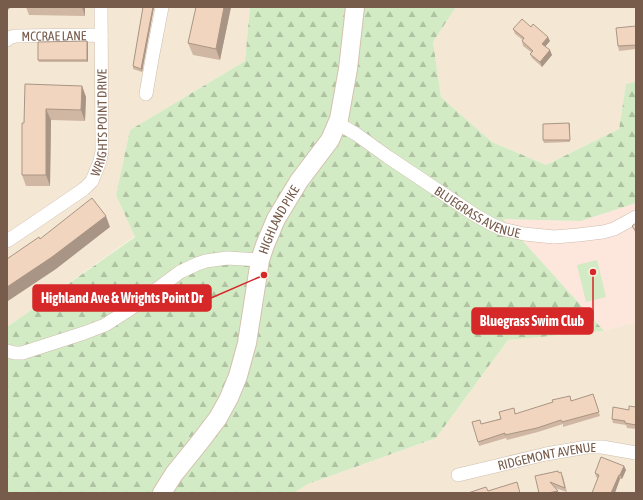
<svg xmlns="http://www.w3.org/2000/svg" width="643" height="500" font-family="'Asap Condensed',sans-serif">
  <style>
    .residential { fill: #f4e8d5 }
    .commercial { fill: #fde6db }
    .forest { fill: url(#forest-firs) }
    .pitch { fill: #d2ebc5 }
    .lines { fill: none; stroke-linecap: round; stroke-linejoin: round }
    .street-casing { stroke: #cfbdad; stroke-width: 14 }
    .secondary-casing { stroke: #d4c0ad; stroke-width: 20 }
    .street { stroke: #fff; stroke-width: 13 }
    .secondary { stroke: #fff; stroke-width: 18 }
    .wall { fill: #d0b7a3 }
    .shaded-wall { fill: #a99585 }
    .building { fill: #f2d5be; stroke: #a99585 }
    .labels { text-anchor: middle; stroke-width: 3; stroke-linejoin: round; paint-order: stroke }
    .street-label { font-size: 13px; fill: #775c4b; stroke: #fff9ee }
    .leader { fill: none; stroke: #d62828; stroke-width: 1.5 }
    .callout-dot { fill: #d62828; stroke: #fff9ee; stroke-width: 1.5 }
    .callout { fill: #d62828; stroke: #d62828; stroke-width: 1.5 }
    .callout-label { font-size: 14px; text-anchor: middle; font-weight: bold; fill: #fff }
  </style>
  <defs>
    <pattern id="forest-firs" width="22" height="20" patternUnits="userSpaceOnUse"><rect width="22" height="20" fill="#d2ebc5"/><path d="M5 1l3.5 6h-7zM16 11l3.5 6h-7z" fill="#afc2a2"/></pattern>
  </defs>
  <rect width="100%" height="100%" fill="#fdf5e7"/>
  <path class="residential" d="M7,7H250L245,61L130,130L116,195L135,236L7,327Z
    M456,7H636V82L626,85L619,129L546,165L492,142L441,97L433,42Z
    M636,322V493H294L308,484L436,438L508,340L604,331Z"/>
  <path class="commercial" d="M636,202V322L604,331L503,219L581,221L633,204Z"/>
  <path class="forest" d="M250,7H456L433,42L441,97L492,142L546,165L619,129L626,84L636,82V202L633,204L581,221L503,219L604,331L508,340L436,438L308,484L294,493H7V327L135,237L116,195L130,130L245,61Z"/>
  <path class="pitch" d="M597,260L606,297L586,302L577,265Z"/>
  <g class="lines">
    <g class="street-casing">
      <g id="street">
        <path id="s1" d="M7,40L9,38L15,36L91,35L101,36"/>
        <path d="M146,94L152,59L162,7"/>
        <path id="s2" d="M337,123L356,134L388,157L475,215L491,224L502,229L524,234L554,237L578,235L603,232L614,229L636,217"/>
        <path id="s3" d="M7,241L31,225L84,189L92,181L100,161L102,151L101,7"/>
        <path d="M7,351L15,353H22L84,333L105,325L130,309L180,272L197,264L206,261L227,258L260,260"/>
        <path id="s4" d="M458,475L546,454L587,447H602L636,453"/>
      </g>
    </g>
    <g class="secondary-casing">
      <g id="secondary">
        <path id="s5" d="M162,493L174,474L199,443L218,418L229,398L238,376L247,343L260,260L265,245L276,219L299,181L330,140L339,119L348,69L355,7"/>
      </g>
    </g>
    <use href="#street" class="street"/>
    <use href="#secondary" class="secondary"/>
  </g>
  <path class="wall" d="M26,7H85V16L29,15Z
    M143,7H154L142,72L133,69V66Z
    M231,7L220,60L193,55L188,43Z
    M636,26V49L619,51L618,46Z
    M531,27L550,41L545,46L552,55L542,67L532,58L530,54L531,52L523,46L522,41L523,40L515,34L513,29Z
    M87,41L88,43V62H39L38,60Z
    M82,86L86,97L85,121L51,120L50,186H26L22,175L24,123Z
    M569,123L570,125V142L544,143L543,140Z
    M636,223V234L632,226Z
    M593,394L600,416L563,427V424L538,432L507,440L506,438L479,446L478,442L482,424L516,414L572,401Z
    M636,407V429L627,428L626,425L613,423L612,419Z
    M624,466L626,470L622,479L598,478L596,477L595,473Z
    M559,473L563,476L567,492L555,488L558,491L559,493H539Z"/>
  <path class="shaded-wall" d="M7,7H11L7,11Z
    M82,7H85V16Z
    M153,7H154L142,72L141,69Z
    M224,7H231L220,60L216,49Z
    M548,37L550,41L544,48L542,44Z
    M87,41L88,43V62L87,60Z
    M550,50L552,55L542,67L540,62Z
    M82,86L86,97L85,121L81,110Z
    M46,109L51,120L50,186L46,175Z
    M569,123L570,125V142V140Z
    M106,216L110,227L56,269L8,301L7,298V287Z
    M624,466L626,470L622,479L620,475Z
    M619,475L620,479L615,493H611Z"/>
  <path class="building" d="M143,7H153L141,69L133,66Z
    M196,7H224L216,49L188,43Z
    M522,19L531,27L533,24L548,37L542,44L550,50L540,62L530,54L533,51L522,41L524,38L513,29Z
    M636,26V45L618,46L616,28Z
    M87,41V60H38V42Z
    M25,84L82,86L81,110L46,109V175H22V123H24Z
    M569,123L570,140H543V124Z
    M92,198L106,216L52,257L7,287V259L39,237L40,239Z
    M636,223V231L632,226Z
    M593,394L599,412L562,422L561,420L537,428L505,435V433L478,442L472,422L480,420L481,424L501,419L499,412L514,408L515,414L553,402L552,400L570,396L571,401Z
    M629,406L636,407V425L625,423V421L612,419L613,407L629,410Z
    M601,457L624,466L620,475H619L611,493H592L599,475L595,473Z
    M558,471L559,473L561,472L565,488L550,482L558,491L548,493H539L535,476Z
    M517,482L520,493H468L486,487L488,491Z"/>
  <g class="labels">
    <g class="street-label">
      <text dy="5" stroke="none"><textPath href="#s1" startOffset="48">MCCRAE LANE</textPath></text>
      <text dy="5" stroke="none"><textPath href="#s3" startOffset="164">WRIGHTS POINT DRIVE</textPath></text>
      <text dy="5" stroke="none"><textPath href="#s2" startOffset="167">BLUEGRASS AVENUE</textPath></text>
      <text dy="5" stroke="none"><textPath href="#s5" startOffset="303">HIGHLAND PIKE</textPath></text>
      <text dy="5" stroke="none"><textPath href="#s4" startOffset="91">RIDGEMONT AVENUE</textPath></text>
    </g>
  </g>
  <path class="leader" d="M264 275L211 298M593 272L593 321"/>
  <g class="callout-dot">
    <circle cx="264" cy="275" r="4"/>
    <circle cx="593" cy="272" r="4"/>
  </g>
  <g class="callout">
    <rect x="33" y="285" width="178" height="26" rx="4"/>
    <rect x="472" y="308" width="121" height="26" rx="4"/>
  </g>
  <g class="callout-label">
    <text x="122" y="303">Highland Ave &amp; Wrights Point Dr</text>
    <text x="532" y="326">Bluegrass Swim Club</text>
  </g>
  <rect width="643" height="500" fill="none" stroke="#775c4b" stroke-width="16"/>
</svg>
